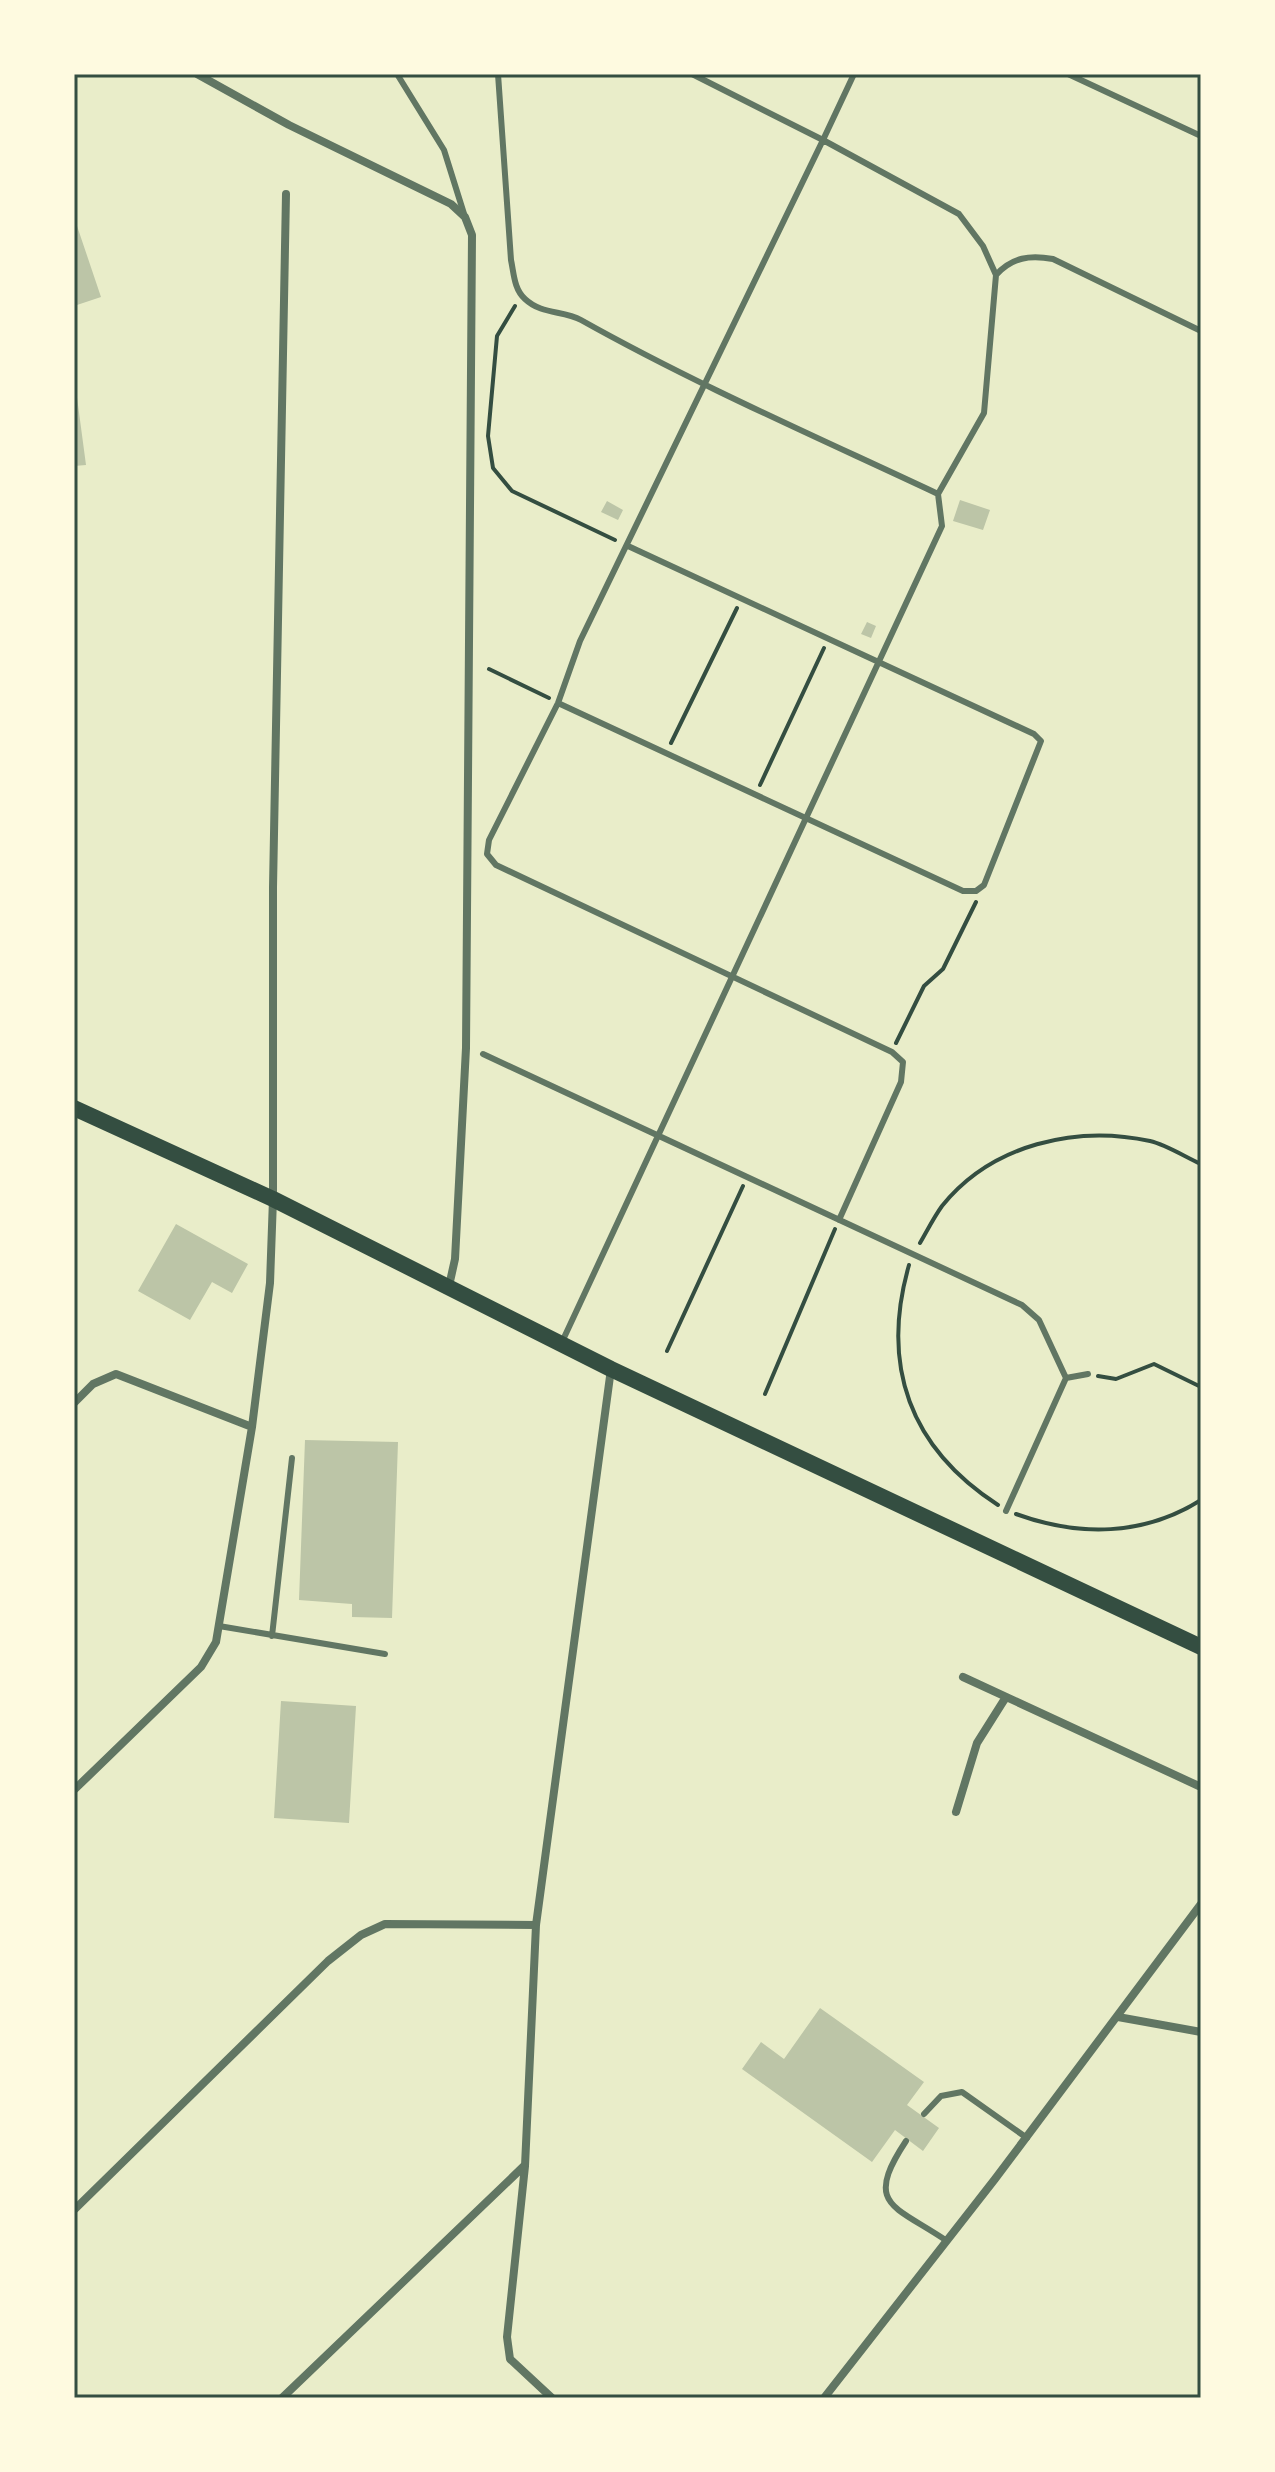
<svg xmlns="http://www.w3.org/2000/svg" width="1275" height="2472" font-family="'Noto Sans',sans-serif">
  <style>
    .building { fill: #bcc5a7 }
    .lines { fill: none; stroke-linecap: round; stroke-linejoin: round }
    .path { stroke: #344e41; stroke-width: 4 }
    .service { stroke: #617663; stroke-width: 6 }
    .minor { stroke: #617663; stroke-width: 8 }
    .secondary { stroke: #344e41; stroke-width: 16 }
    .neatline { fill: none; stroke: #344e41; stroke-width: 3 }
  </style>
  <rect width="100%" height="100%" fill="#e9edc9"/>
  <path class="building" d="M74,217L101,297L74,306Z
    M74,375L86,465L74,466Z
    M960,500L990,510L983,530L953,521Z
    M607,501L623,510L618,520L601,512Z
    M867,622L876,626L871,638L861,634Z
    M176,1224L248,1264L232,1293L212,1282L190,1320L138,1291Z
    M305,1440L398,1442L392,1618L352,1617V1604L299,1600Z
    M281,1701L356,1706L349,1823L274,1818Z
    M820,2008L924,2082L907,2105L939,2128L923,2151L895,2130L872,2162L742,2069L761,2042L784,2059Z"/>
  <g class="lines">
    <path class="path" d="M515,306L497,336L488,436L493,468L512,491L615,540
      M489,669L549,698
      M671,743L737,608
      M760,785L824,648
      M896,1043L924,986L943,969L976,902
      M920,1243C927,1231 934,1217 942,1206C992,1144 1076,1125 1150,1141C1167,1145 1185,1157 1201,1164
      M909,1265C880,1366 910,1448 998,1505
      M667,1351L743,1186
      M1098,1376L1116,1379L1154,1364L1201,1387
      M765,1394L835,1229
      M1016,1514C1079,1537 1144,1536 1201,1500"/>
    <path class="service" d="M397,74L444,150L465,217
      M498,74L511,260C514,274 514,289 525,299C542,315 563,310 581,320C697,385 819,438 938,494L942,526L562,1342
      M692,74L823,140L854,74
      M1068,74L1201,136
      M996,275C1012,257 1030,255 1053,259L1201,331
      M558,703L963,891H976L984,885L1041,741L1034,734L628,546
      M483,1054L1022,1305L1039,1320L1066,1378L1006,1511
      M839,1220L901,1082L903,1062L892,1052L496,865L487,854L489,840L558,703L580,641L823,140L959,214L983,246L996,275L984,413L938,494
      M1066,1378L1088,1374
      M219,1626L385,1654
      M272,1636L292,1458
      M924,2114L941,2096L962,2092L1027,2138
      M906,2141C863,2206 894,2205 947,2241"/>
    <path class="minor" d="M197,74L289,125L451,204L465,217L472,235L466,1048L455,1259L449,1286
      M74,1403L93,1384L116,1374L252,1427
      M963,1677L1201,1787
      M74,1790L201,1667L216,1642L252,1427L270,1283L273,1199V887L286,194
      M956,1812L977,1743L1006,1697
      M1118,2017L1201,2032
      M74,2210L328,1961L361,1935L385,1924L536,1925
      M282,2398L524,2166
      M552,2398L510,2359L507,2337L525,2166L536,1925L611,1369
      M824,2398L995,2179L1201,1904"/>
    <path class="secondary" d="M74,1108L273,1199L611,1369L1201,1647"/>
  </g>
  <rect width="1275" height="2472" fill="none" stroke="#fefae0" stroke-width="152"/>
  <rect x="76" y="76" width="1123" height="2320" class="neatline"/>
</svg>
